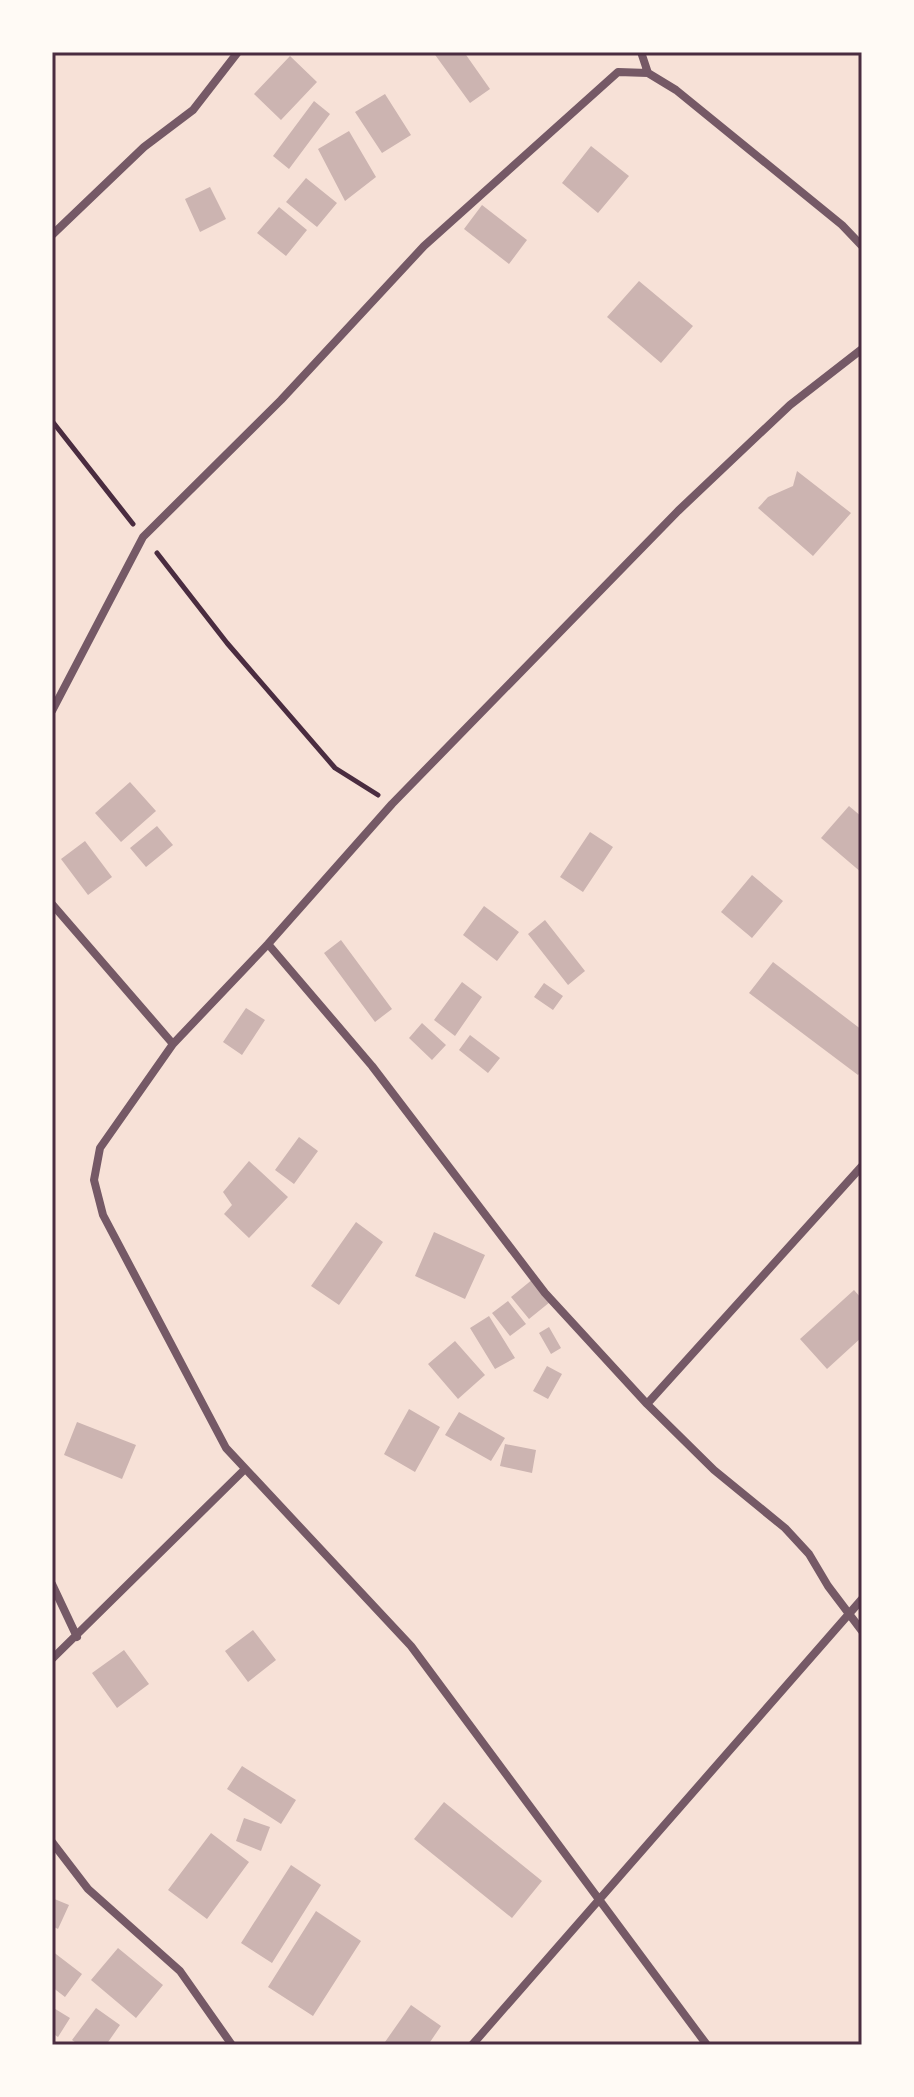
<svg xmlns="http://www.w3.org/2000/svg" width="914" height="2097" font-family="Jost,sans-serif">
  <style>
    .building { fill: #ccb4b1 }
    .lines { fill: none; stroke-linecap: round; stroke-linejoin: round }
    .path { stroke: #4a2c40; stroke-width: 5 }
    .minor { stroke: #755966; stroke-width: 8 }
    .neatline { fill: none; stroke: #4a2c40; stroke-width: 3 }
  </style>
  <rect width="100%" height="100%" fill="#f7e1d7"/>
  <path class="building" d="M433,52H464L490,89L470,103Z
    M290,56L317,82L281,120L254,94Z
    M385,94L411,135L382,153L355,112Z
    M314,101L330,114L289,169L273,156Z
    M349,131L376,177L345,201L318,149Z
    M591,146L629,176L598,213L562,183Z
    M306,178L337,203L317,227L286,202Z
    M210,187L226,219L200,232L185,199Z
    M482,205L527,240L509,264L464,229Z
    M279,207L307,230L286,256L257,233Z
    M639,281L693,326L661,363L607,317Z
    M797,471L851,513L813,556L758,508L768,497L793,486Z
    M130,782L156,811L121,842L95,813Z
    M849,806L862,817V873L821,838Z
    M157,826L173,845L146,867L130,848Z
    M590,832L613,847L583,892L560,877Z
    M85,841L112,877L88,895L61,859Z
    M752,875L783,901L752,938L721,912Z
    M484,906L519,932L497,961L463,935Z
    M545,920L585,971L568,985L528,934Z
    M341,940L392,1009L375,1022L324,953Z
    M773,962L862,1030V1070L858,1075L749,993Z
    M462,982L482,997L455,1036L434,1020Z
    M544,983L563,996L553,1010L534,997Z
    M246,1008L265,1020L242,1055L223,1042Z
    M422,1023L446,1045L432,1060L409,1038Z
    M470,1035L500,1058L488,1073L459,1050Z
    M299,1137L318,1151L294,1184L275,1170Z
    M249,1161L288,1197L249,1238L224,1214L232,1205L223,1192Z
    M356,1222L383,1242L339,1305L311,1286Z
    M434,1232L485,1255L465,1299L415,1276Z
    M533,1279L550,1302L529,1319L511,1297Z
    M854,1290L862,1299V1337L827,1369L800,1339Z
    M508,1301L526,1324L510,1336L492,1313Z
    M489,1316L515,1358L495,1369L470,1328Z
    M549,1327L561,1348L551,1354L539,1333Z
    M455,1341L485,1375L458,1399L428,1364Z
    M547,1366L562,1374L548,1399L533,1391Z
    M409,1409L440,1427L415,1472L384,1454Z
    M459,1412L505,1438L491,1461L445,1435Z
    M77,1422L136,1445L122,1479L64,1455Z
    M505,1444L536,1450L532,1473L500,1466Z
    M253,1630L276,1660L248,1682L225,1651Z
    M124,1650L149,1684L117,1708L92,1673Z
    M242,1766L296,1800L281,1824L227,1789Z
    M444,1802L542,1881L512,1918L414,1839Z
    M244,1818L270,1827L261,1851L236,1841Z
    M211,1833L249,1862L207,1919L168,1890Z
    M291,1865L321,1885L272,1963L241,1943Z
    M52,1898L69,1905L58,1929L52,1926Z
    M316,1911L361,1941L313,2016L268,1987Z
    M118,1948L163,1985L136,2018L91,1980Z
    M52,1951L82,1974L65,1997L52,1987Z
    M411,2005L441,2026L428,2045H389L385,2042Z
    M52,2007L70,2018L58,2037L52,2033Z
    M96,2008L120,2025L106,2045H79L72,2040Z"/>
  <g class="lines">
    <path class="path" d="M52,421L133,524
      M157,553L227,643L335,768L378,795"/>
    <path class="minor" d="M641,52L648,73
      M52,235L144,147L193,110L238,52
      M52,711L143,537L281,400L424,246L618,72L648,73L676,90L842,225L862,246
      M52,904L173,1044
      M268,944L372,1066L545,1293L647,1404L714,1470L785,1528L809,1554L828,1586L862,1631
      M647,1404L862,1166
      M52,1584L77,1637
      M52,1659L244,1470
      M52,1842L88,1889L180,1971L232,2045
      M472,2045L862,1599
      M707,2045L411,1646L226,1448L103,1215L94,1180L100,1148L173,1044L268,944L392,804L678,511L790,405L862,349"/>
  </g>
  <rect width="914" height="2097" fill="none" stroke="#fffaf5" stroke-width="108"/>
  <rect x="54" y="54" width="806" height="1989" class="neatline"/>
</svg>
